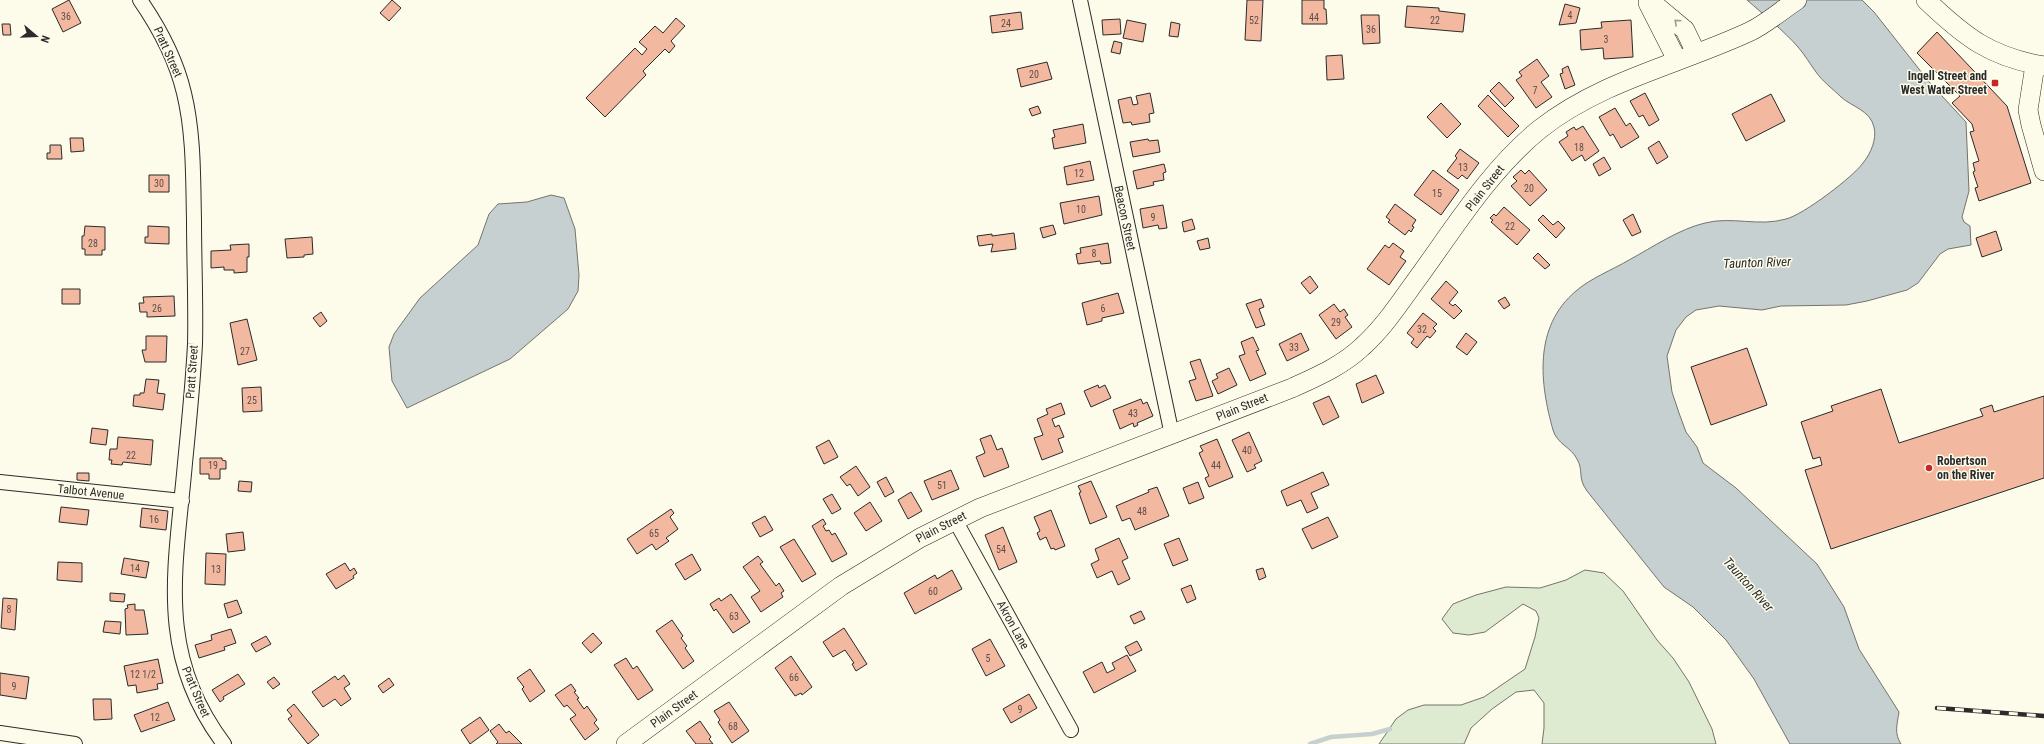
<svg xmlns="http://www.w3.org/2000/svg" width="2044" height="744" font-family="'Roboto Condensed',sans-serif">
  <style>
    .green { fill: #deebd1; stroke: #74746e }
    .water { fill: #c7d0d0; stroke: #74746e }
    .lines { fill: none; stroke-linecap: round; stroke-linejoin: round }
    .stream { stroke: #c7d0d0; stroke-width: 4.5 }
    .building { fill: #f2b8a0; stroke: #2b2b2b }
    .street-casing { stroke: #2b2b2b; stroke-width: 16 }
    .secondary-casing { stroke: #2b2b2b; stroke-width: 20 }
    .street { stroke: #fdfbea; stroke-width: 14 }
    .secondary { stroke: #fdfbea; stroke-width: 19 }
    .rail-casing { stroke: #2b2b2b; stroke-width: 4.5 }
    .rail { stroke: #fdfbea; stroke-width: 3; stroke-dasharray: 9; stroke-linecap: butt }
    .oneway { stroke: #9e9d94 }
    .poi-dot { fill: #c62828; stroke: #fdfbea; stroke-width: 1.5 }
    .labels { text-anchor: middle; stroke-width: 3; stroke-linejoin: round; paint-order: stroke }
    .number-label { font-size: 10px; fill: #5d4e48 }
    .street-label { font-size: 12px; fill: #2b2b2b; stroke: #fdfbea }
    .poi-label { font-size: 12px; font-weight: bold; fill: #2b2b2b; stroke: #fdfbea; text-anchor: end }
    .water-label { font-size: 13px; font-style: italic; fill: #2b2b2b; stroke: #fdfbea }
  </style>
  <rect width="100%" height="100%" fill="#fdfbea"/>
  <path class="green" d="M1585,570L1604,573L1623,591L1657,640L1673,658L1689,682L1712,729L1716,744H1542L1544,728V703L1534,690L1516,692L1492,709L1471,728L1464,744H1379L1396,719L1408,710L1424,705H1461L1484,697L1525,669L1535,637L1539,618L1536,611L1523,604L1485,632L1469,635L1453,633L1442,619L1453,604L1476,595L1506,587L1540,588L1566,580Z"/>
  <path class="water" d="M1747,0H1862L1874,12L1930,83L1966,122L1969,191L1962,217L1964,222L1970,226L1971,245L1948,249L1940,254L1918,283L1907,290L1867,301L1846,305L1781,306L1762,310L1719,306L1696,310L1686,317L1676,330L1667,356L1672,392L1679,413L1686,432L1697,447L1703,463L1736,488L1817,564L1844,607L1859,649L1899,712C1897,725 1894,733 1901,744H1790L1754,679L1726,640L1693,607L1664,587L1587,491C1577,477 1584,471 1577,459C1571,447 1557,444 1553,430C1540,384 1533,327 1576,291C1591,278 1612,270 1629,260C1653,247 1679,229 1705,223C1732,216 1759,227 1786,219C1803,215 1853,177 1863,163C1871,153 1877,139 1874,127C1870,110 1852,107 1841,97C1833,89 1822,81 1816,72C1810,64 1805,55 1798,47C1783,30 1764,15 1747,0Z
    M551,195L564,198L575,229L579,275L578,291L568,309L510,359L407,408L392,381L389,347L394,334L420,298L478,245L489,214L498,204L527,202Z"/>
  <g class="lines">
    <path class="stream" d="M1310,744L1331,737L1372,734L1390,729"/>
  </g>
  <path class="building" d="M69,0L81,23L63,32L52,9Z
    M392,0L401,8L389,21L380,13Z
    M1247,0H1263L1261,41L1245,40Z
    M1302,0H1324V9H1326L1327,24H1302Z
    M1565,4L1580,8L1576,23L1559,25Z
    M1407,6L1439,8V11L1465,14L1463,32L1405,27Z
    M1021,12L1023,29L992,33L990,16Z
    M1361,15H1379L1380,43L1363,44Z
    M676,18L685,26L671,41L675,46L669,53L665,49L643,71L646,75L605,117L586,98L635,48L642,55L647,49L639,42L655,26L663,33Z
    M1120,19L1121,34L1103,35L1102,20Z
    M1127,20L1146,24L1143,42L1123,38Z
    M1631,20L1633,57L1604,59L1603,48L1581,50L1580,30L1602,28L1601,22Z
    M1171,22L1180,24L1178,37L1169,36Z
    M2,24H10L11,35H3Z
    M1937,32L2007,106L2031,183L1979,201L1975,188L1978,187L1973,172L1975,171L1973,163L1979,161L1970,132L1974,131L1972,124L1952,103L1960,96L1917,53Z
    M1114,41L1122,43L1120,54L1111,52Z
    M1342,55L1344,79L1327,80L1326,56Z
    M1537,59L1549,76L1541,82L1552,97L1536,108L1516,80L1522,76L1519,72Z
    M1047,62L1052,79L1021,87L1017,69Z
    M1568,66L1575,85L1565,89L1560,74L1563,73L1562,69Z
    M1499,82L1514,98L1505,107L1490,91Z
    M1150,93L1154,113L1149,114L1150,122L1132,125L1131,122L1123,123L1118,100L1131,97L1133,105L1138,104L1136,96Z
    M1645,93L1659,120L1649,126L1643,115L1639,117L1630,101Z
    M1771,94L1785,121L1746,141L1732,114Z
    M1488,95L1519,126L1508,137L1478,106Z
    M1441,103L1461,124L1447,138L1427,117Z
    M1038,106L1041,113L1032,116L1029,109Z
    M1615,108L1626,126L1630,123L1639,137L1621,148L1613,134L1610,136L1599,117Z
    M1083,124L1086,143L1054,149L1052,138L1055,137L1053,130Z
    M1583,126L1599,151L1585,161L1582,155L1572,161L1559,142L1568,136L1566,132L1574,127L1576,130Z
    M70,138H83L84,151L71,152Z
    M1148,139L1149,141L1158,140L1160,152L1133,157L1130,142Z
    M1659,141L1668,157L1657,164L1648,148Z
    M50,145H61L62,159H47V153H50Z
    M1460,149L1479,163L1467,179L1462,175L1458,179L1447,171L1457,158L1455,156Z
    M1604,157L1611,169L1599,176L1593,164Z
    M1090,161L1094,180L1067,185L1064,167Z
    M1164,164L1166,172L1163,173L1164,180L1153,182L1154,185L1137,189L1133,171Z
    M1433,170L1459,190L1441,215L1414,195Z
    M1521,170L1525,174L1529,170L1547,190L1530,206L1511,186L1517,181L1513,177Z
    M149,175H169V192H149Z
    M1099,196L1102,215L1064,224L1060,203Z
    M1395,204L1416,220L1412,226L1414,227L1411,232L1409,230L1405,235L1388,222L1390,220L1386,217Z
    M1163,205L1167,228L1159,229L1158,225L1143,228L1140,209Z
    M1504,207L1530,230L1517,245L1491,222L1493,220L1490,218L1494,214L1496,216Z
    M1633,214L1641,232L1632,236L1623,220Z
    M1543,215L1553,225L1558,221L1565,228L1556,238L1538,220Z
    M1192,219L1195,229L1184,232L1182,222Z
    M1053,225L1056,234L1043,238L1040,228Z
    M85,226L105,227V250H102V255H85V249H82V236H84Z
    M148,226L169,227V244L145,243V237H148Z
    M1996,231L2002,250L1982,257L1976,238Z
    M1014,233L1016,249L991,252L993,244L979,246L977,236L992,234V236Z
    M312,237L313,254L304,255V257L287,258L285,239Z
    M1208,238L1210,248L1200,250L1197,241Z
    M1108,243L1111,263L1101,264L1100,261L1078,264L1076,254L1081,253L1080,248Z
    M1393,243L1404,251L1400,257L1406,261L1389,285L1367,269L1385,245L1389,248Z
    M249,244V257H247V272L234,273V270H224V267L211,268V251L231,250L230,245Z
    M1538,253L1550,265L1545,269L1533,258Z
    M1310,276L1318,287L1310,294L1301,283Z
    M1446,281L1458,292L1449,303L1453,306L1455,304L1462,311L1454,319L1431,299Z
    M62,289H80V304H62Z
    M1118,293L1124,313L1102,318V321L1087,325L1082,303Z
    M174,296L175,316L147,317V312H140L139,303H144L143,297Z
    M1505,297L1510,305L1504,309L1498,301Z
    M1261,299L1264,307L1259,309L1265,325L1256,328L1246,304Z
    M1334,304L1340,312L1344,309L1348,315L1345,317L1352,327L1336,339L1319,315Z
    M321,312L327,321L320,327L313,318Z
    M1423,313L1437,324L1433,328L1436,331L1430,338L1427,336L1417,348L1411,343L1414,339L1407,333Z
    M247,319L257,360L238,365L230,323Z
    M1301,333L1309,350L1287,361L1279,344Z
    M1466,333L1477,342L1467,355L1456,347Z
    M146,336H167L166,362H145L142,350H146Z
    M1253,337L1259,350L1256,351L1266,374L1250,381L1239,356L1245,354L1241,342Z
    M1747,348L1767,405L1711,425L1691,367Z
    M1200,359L1213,396L1196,401L1189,381L1196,379L1190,362Z
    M1229,368L1237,385L1218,394L1212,381L1218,378L1216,374Z
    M1376,375L1384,393L1362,403L1356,384Z
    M146,379L159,380L157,393L165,394L163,410L133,406L134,395H140V393H144Z
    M1098,385L1099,388L1105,385L1111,398L1091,407L1084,391Z
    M261,387L262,411L243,412L242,388Z
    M1881,389L1899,443L1983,416L1980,409L1992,405L1994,412L2044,396V478L1831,549L1805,470L1822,465L1820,457L1813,459L1801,422L1833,411L1831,406Z
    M1329,396L1339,417L1323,425L1313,403Z
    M1141,399L1143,404L1147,402L1153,416L1137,423L1138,425L1134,427L1133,423L1120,429L1113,410Z
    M1061,403L1065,414L1052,419L1055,427L1059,425L1064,437L1058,439L1063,452L1042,460L1034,438L1043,435L1037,419L1048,414L1046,409Z
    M92,428L108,430L106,445L90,443Z
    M1249,432L1262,461L1254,465L1256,468L1247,472L1232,440Z
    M991,435L997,450L1002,448L1009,467L984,477L976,457L985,453L980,439Z
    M118,437L153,440L151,465L123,462L122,465L111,464L112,460H109L110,449H117Z
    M1217,439L1233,477L1209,487L1205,478L1209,476L1199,453L1203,451L1200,446Z
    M829,440L838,457L824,464L816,447Z
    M200,458H222V460L226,461V469H220V479H209V474H200Z
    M856,466L870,487L858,496L850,484L847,486L840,477Z
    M951,470L959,489L932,500L924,481Z
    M1323,472L1329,485L1311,493L1318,508L1307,513L1301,500L1287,506L1281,491Z
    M77,473H89V481L77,480Z
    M886,477L894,492L885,497L877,482Z
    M239,481L252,482L251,492L238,491Z
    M1091,481L1107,517L1090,524L1079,493L1081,492L1078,486Z
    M1198,482L1204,498L1189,504L1183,488Z
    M1157,487L1169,516L1135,530L1130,518L1122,521L1116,506L1149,492L1148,490Z
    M911,492L922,511L908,519L898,500Z
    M832,494L841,509L832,514L823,499Z
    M870,502L882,521L866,531L854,513Z
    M61,507L89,510L87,525L59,522Z
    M142,508L168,511L166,530L140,527Z
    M671,509L674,513L670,517L678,529L666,538L669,541L656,550L652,544L637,554L627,539Z
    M1051,510L1065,546L1055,550L1054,548L1051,549L1046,537L1040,540L1037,533L1040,531L1034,517Z
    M765,516L773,530L760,537L752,523Z
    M1328,517L1338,537L1312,549L1302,529Z
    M823,519L826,524L823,526L826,531L829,530L832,535L835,533L847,554L832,562L812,526Z
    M1003,527L1017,562L999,570L985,535Z
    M243,532L245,550L228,552L226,534Z
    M1119,538L1128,558L1122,561L1130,579L1118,585L1112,571L1097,578L1091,564L1099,560L1095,549Z
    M1179,538L1188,560L1173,566L1164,544Z
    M794,539L816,574L802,582L780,547Z
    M206,553L226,554L225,585L205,584Z
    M692,554L701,570L685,580L675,564Z
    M758,556L763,562L760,564L776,586L779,583L784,591L781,593L783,597L761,612L751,597L760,591L743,567Z
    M124,558L149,562L146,578L121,574Z
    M58,562L82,563V582L57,580Z
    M345,563L350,571L354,568L357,573L353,576L354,578L336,589L326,574Z
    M1263,568L1266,577L1259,580L1256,570Z
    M952,570L962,589L915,614L904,593L935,575L937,579Z
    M1191,585L1196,599L1187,603L1181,589Z
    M110,593L125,594L124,602L110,601Z
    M731,594L750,622L733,633L716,609L714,611L710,604L719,598L721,601Z
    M3,598L17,599L15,630L1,628Z
    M237,600L242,613L228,618L224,604Z
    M135,604V610H144L148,634L126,635L125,609L128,608L127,605Z
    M1141,611L1145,619L1134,624L1130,616Z
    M672,620L683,636L681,638L687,646L685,648L694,661L683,669L656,631Z
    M105,621L121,622L120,634L103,632Z
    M844,628L867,664L856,671L852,664L854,663L845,650L833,657L823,642Z
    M231,629L236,643L224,647L225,650L199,658L195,645L212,640L211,635Z
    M593,633L602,643L591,653L582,643Z
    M266,636L271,644L256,652L251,644Z
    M990,639L1005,666L986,676L972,649Z
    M1137,641L1142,650L1130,656L1125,647Z
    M1127,655L1136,671L1094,693L1083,672L1102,662L1107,673L1115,669L1112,663Z
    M791,656L812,687L802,695L801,693L795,696L775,668Z
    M626,658L633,669L637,666L653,690L638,700L614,665Z
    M158,659L163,683L157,684L158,689L137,693L136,685L128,686L124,666Z
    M530,669L545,691L530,702L522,689L524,687L517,678Z
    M0,673L29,677L26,699L0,695Z
    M238,674L245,684L223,697L224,699L220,702L212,690Z
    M344,675L350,684L344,688L351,699L341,706L335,699L323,707L312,692L335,676L338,680Z
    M274,677L280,684L273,689L267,682Z
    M389,678L394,685L383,693L378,686Z
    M571,684L576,691L574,692L579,698L577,699L584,709L587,706L597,720L594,723L599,729L585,740L570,719L576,715L567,705L564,707L555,695Z
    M1029,694L1037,708L1011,723L1003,709Z
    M93,699H111L112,719L94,720Z
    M168,702L175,720L141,732L134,715Z
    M729,702L749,731L732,743L718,722L720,720L714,711Z
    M294,704L319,735L308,744L288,719L292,716L287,710Z
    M480,717L489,730L470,744L461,730Z
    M700,721L711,737L709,739L713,744H696L686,731Z
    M499,724L506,733L509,731L522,744H496L498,742L490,731Z"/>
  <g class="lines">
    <g class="street-casing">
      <path id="street" d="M140,0C160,29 176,59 184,93C194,134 193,178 194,220C194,261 196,303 195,344C193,383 189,423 185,463C176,567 155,653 224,744
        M1080,0L1172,435
        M0,482L182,501
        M955,520L1071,730
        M0,733L75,744"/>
    </g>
    <g class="secondary-casing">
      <path id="secondary" d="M1649,0L1685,30L1696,53
        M1926,0C1965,37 1990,57 2044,66
        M1648,3L1677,60
        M2035,65L2028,110L2031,125L2044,171
        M626,744L841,586L920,538L980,508L1292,388C1316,377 1342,366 1362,347C1382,329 1397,307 1412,286C1452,232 1488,171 1540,129C1602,80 1681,64 1751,31C1767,23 1782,10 1797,0"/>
    </g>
    <use href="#street" class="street"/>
    <use href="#secondary" class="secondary"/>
    <g class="rail-casing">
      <path id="rail" d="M1937,708L2044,716"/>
    </g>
    <use href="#rail" class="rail"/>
  </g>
  <defs><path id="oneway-chevron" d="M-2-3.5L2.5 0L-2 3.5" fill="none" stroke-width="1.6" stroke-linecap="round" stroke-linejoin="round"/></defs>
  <use class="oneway" href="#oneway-chevron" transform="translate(1677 22) rotate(-138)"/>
  <g class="poi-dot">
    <rect x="1991" y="79" width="8" height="8" rx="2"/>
    <circle cx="1929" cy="468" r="4"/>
  </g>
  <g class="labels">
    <g class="number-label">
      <text x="1570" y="19">4</text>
      <text x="66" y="20">36</text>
      <text x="1314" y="21">44</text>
      <text x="1254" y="24">52</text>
      <text x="1435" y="24">22</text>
      <text x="1006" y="27">24</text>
      <text x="1371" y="33">36</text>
      <text x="1606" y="43">3</text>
      <text x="1034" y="78">20</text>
      <text x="1535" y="94">7</text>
      <text x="1579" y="151">18</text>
      <text x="1463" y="171">13</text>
      <text x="1079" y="177">12</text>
      <text x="159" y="187">30</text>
      <text x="1529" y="192">20</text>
      <text x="1437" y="197">15</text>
      <text x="1081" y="213">10</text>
      <text x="1153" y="221">9</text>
      <text x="1510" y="230">22</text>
      <text x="93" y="247">28</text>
      <text x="1094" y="257">8</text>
      <text x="157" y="312">26</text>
      <text x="1103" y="312">6</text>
      <text x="1336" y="326">29</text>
      <text x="1422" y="333">32</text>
      <text x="1294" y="351">33</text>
      <text x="245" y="355">27</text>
      <text x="252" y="404">25</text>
      <text x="1133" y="417">43</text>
      <text x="1247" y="454">40</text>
      <text x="131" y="459">22</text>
      <text x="213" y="469">19</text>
      <text x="1216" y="469">44</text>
      <text x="942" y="489">51</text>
      <text x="1142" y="515">48</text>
      <text x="154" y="523">16</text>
      <text x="654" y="537">65</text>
      <text x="1001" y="553">54</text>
      <text x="135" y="572">14</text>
      <text x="216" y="573">13</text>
      <text x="933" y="595">60</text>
      <text x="9" y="613">8</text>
      <text x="734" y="620">63</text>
      <text x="988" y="662">5</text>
      <text x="143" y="678">12 1/2</text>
      <text x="794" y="681">66</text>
      <text x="14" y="690">9</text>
      <text x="1020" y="713">9</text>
      <text x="155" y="721">12</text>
      <text x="733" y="730">68</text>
    </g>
    <g class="street-label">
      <text transform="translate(168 52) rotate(66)" y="4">Pratt Street</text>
      <text transform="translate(1485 188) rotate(-52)" y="4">Plain Street</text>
      <text transform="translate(1125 218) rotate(78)" y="4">Beacon Street</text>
      <text transform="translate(192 372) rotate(-86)" y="4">Pratt Street</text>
      <text transform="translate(1242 407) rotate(-22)" y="4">Plain Street</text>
      <text transform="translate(91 492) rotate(6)" y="4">Talbot Avenue</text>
      <text transform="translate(941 527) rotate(-27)" y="4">Plain Street</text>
      <text transform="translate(1013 625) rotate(61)" y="4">Akron Lane</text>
      <text transform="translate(196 692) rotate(67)" y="4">Pratt Street</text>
      <text transform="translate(674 709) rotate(-36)" y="4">Plain Street</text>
    </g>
    <g class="poi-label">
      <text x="1987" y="80">Ingell Street and<tspan x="1987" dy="14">West Water Street</tspan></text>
      <text x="1937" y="465" text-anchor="start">Robertson<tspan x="1937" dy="14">on the River</tspan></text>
    </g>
    <g class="water-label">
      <text transform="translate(1757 262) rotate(-2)" y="5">Taunton River</text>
      <text transform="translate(1749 584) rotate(48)" y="5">Taunton River</text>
    </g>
  </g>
  <g transform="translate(36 36) rotate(109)" stroke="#fdfbea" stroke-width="3" paint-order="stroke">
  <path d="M0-3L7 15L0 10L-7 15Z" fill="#2b2b2b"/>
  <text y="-6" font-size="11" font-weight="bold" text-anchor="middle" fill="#2b2b2b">N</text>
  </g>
</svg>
